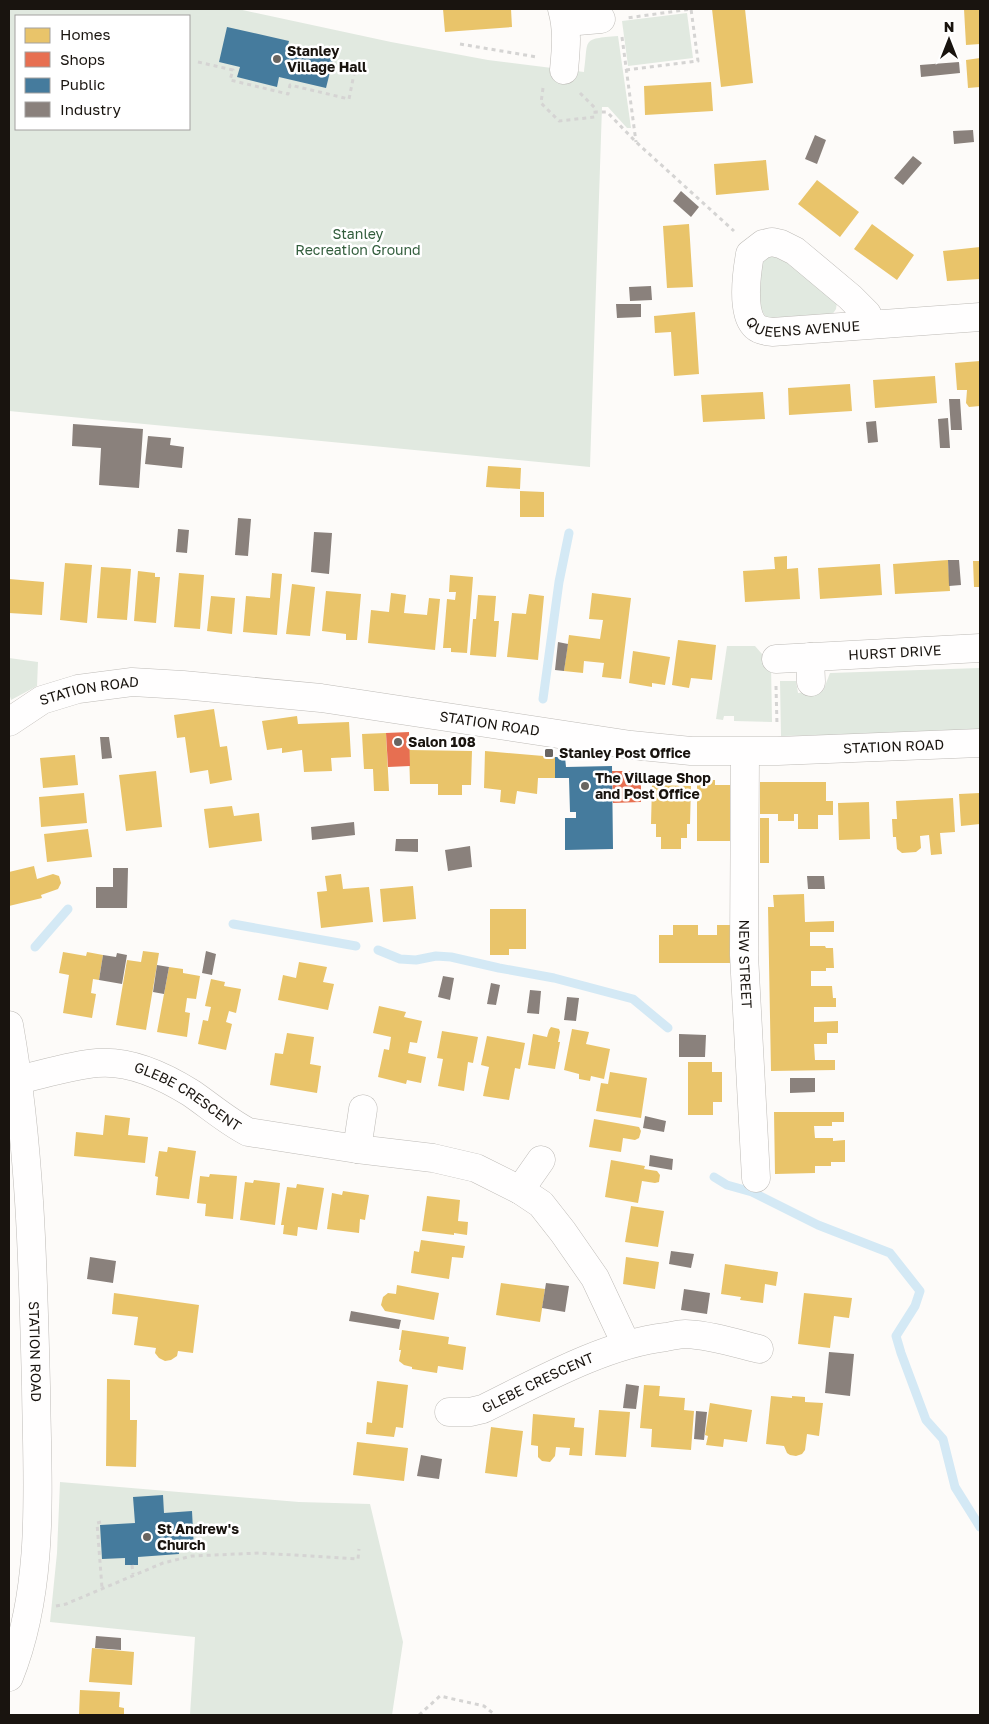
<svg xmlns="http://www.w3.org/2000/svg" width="989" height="1724" font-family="'Golos Text',sans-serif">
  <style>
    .green { fill: #e1e9e0; fill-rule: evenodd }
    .homes { fill: #e9c46a }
    .shops { fill: #e76f51 }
    .public { fill: #457b9d }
    .industry { fill: #8a817c }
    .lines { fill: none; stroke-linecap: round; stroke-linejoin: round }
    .stream { stroke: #d4e9f5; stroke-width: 9 }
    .minor-casing { stroke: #bebbb7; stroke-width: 29 }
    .tertiary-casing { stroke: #bebbb7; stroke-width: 29 }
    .path { stroke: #d5d4d3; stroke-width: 3; stroke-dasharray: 4 4; stroke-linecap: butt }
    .minor { stroke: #fffefe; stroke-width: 28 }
    .tertiary { stroke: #fffefe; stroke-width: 28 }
    .poi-dot { fill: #696561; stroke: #fff; stroke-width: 2 }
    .labels { text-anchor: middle; stroke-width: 5; stroke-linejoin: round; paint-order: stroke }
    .poi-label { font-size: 14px; font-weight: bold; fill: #19140f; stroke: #fff; text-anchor: start }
    .park-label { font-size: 14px; fill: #325d3c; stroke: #fff }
    .street-label { font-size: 14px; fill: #19140f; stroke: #fff }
  </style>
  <rect width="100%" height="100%" fill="#fdfbf9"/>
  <path class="green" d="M9,9H238L391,42L488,60L584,72C589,39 580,39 618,36L631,128H627L608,107H602L590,467L9,411ZM16,16H189V129H16Z
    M687,13L693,58L628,66L622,21Z
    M763,255L783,256L837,302L836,309L832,315L777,321L766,317L758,305V267Z
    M727,646H755L771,664L772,722L734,721V716H724L723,720L716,719Z
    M9,658L38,662L37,686L11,700L9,693Z
    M980,668V729L894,734L781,736L780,681H796L798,693L823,691L830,673Z
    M60,1482L299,1502L370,1504L403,1642L392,1715H190L195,1637L50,1622L57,1553Z"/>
  <path class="homes" d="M443,9H511L512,27L445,32Z
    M712,9H745L753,83L721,87Z
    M964,9H980V44L966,45Z
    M980,58V87L968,88L966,60Z
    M711,82L713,111L645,115L644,86Z
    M766,160L769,190L716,195L714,164Z
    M817,180L859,212L840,237L798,204Z
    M689,224L693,287L667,288L663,226Z
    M872,224L914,255L897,280L854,249Z
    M980,247V279L947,281L943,251Z
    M695,312L699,374L674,376L671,332L655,333L654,316Z
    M980,361V406L969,407L966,403L967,390H957L955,363Z
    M935,376L937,403L875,408L873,380Z
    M850,384L852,411L789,415L788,388Z
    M763,392L765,419L703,422L701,395Z
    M488,466L521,468L520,489L486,487Z
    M520,491L544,492V517H520Z
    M787,556V569L798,568L800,599L745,602L743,571L775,569L774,557Z
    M948,560L950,591L895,594L893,564Z
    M973,561H980V587H974Z
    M65,563L92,565L87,623L60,620Z
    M880,564L882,595L820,599L818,568Z
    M101,567L131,569L127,620L97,618Z
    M138,571L155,573V577H160L156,623L134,621Z
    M179,573L204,575L200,629L174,627Z
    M272,573L282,574L277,635L243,632L246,596L270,598Z
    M450,575L473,577L467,653L451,652V648H443L447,599L455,600L456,592H449Z
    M9,579L44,582L42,615L9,613Z
    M292,584L315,587L310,636L286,634Z
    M326,591L361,594L357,640H346V634L322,631Z
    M391,593L406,595L404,613L427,615L429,598L440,599L435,650L368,643L371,610L389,612Z
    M592,593L631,598L621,679L602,677L604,663L584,661L583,673L564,671L569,635L600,639L603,620L589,619Z
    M529,594L544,596L538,660L507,657L512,613L526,614Z
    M478,595L496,596L494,621H499L496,657L470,655L473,619H476Z
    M211,596L235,598L232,634L207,631Z
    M678,640L716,645L712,680L691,678L689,688L672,685Z
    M633,651L670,657L665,685L652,683V687L629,683Z
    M214,709L220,747L227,746L232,780L210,784L208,770L190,773L185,737L177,738L174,715Z
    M297,716L298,724L349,722L351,757L331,758L332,771L304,772L302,750L282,753V748L267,750L262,721Z
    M386,733L389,791H374L373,769H364L362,734Z
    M409,750L472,751L471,785H462V795H438V784H410Z
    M485,751L555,757V778H538L537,794L517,791L515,804L500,802L501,790L484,788Z
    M75,755L78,785L43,788L40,758Z
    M156,771L162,827L126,831L119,775Z
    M697,780H715V785H730V841H697Z
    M760,782H826V801H833V815H818V829H798V814H794V821H778V814H760Z
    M652,785L691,786L690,824H687V838H681V849H661V837H656V824H651Z
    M84,793L87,823L41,827L39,797Z
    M980,793V824L961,826L959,794Z
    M953,798L955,832L940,833L942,854L931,855L929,835L920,836L921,848L916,852L902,853L897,849L896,837H893L892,819H897L896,801Z
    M869,802L870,839L839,840L838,803Z
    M232,806L234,816L259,813L262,841L209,848L204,809Z
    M760,818H769V863H760Z
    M88,829L92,857L47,862L44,834Z
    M34,866L37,879L53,874L59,876L61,883L58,889L41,895L42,898L9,906V872Z
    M341,874L343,889L369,887L373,922L321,928L317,892L327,891L325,876Z
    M413,886L416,919L383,922L380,889Z
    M804,894L805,922L834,921V932H810V946H825L826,948H833L834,968H826V971H811V986H832L833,998H836V1007H814V1022L838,1021V1033H827V1044H814L815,1060H835V1070L771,1071L768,907H774L773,895Z
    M490,909H526V949H509V955H490Z
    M673,925H698V935H717V925H734L733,963H659V935H673Z
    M143,951L159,953L146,1030L116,1025L127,960L141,962Z
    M63,952L86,956L87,952L103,955L99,980L93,979L91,993L96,994L92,1018L63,1013L69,975L59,973Z
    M299,962L327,967L323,982L334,984L328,1010L278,1000L283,975L296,978Z
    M169,967L183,969V973L200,976L196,999L187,998L185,1012L190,1013L187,1037L157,1032Z
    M211,979L225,982L224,986L241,989L236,1013L229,1011L226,1022L232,1024L226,1050L198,1044L203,1020L208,1021L211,1007L205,1006Z
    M379,1006L406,1012L404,1017L422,1021L417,1043L410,1042L408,1053L426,1057L421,1083L407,1080L406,1084L378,1077L384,1049L389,1050L391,1037L373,1033Z
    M551,1027L559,1029L560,1032L558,1042H560L555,1069L528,1065L533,1034L547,1037L549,1030Z
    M572,1029L589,1032L586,1044L610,1049L604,1079L591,1076L590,1081L579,1079V1074L564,1070Z
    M442,1031L478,1037L473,1063L468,1062L464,1091L438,1086L443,1059L437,1058Z
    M287,1033L314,1037L310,1064L321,1066L317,1093L270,1085L275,1053L283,1054Z
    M487,1036L525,1043L520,1069L515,1068L509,1100L483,1096L489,1067L481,1065Z
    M688,1062H712V1072H722V1102H713V1115H688Z
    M610,1072L647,1078L641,1118L596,1111L601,1083L608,1084Z
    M774,1112H844V1122H832V1126H814L815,1138H833V1141L845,1140V1162H831V1166H815V1173L775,1174Z
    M105,1115L130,1118L128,1135L148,1137L145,1163L74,1156L76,1132L103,1135Z
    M594,1119L639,1127L641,1131L639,1138L635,1140L623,1138L621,1152L589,1147Z
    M168,1147L196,1151L189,1199L156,1195L158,1177L155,1176L159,1151L167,1152Z
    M611,1160L645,1166L644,1169L657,1171L660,1175L659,1182L655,1183L642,1181L638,1203L605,1197Z
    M210,1174L237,1176L233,1219L205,1216L206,1204L197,1203L200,1176L209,1177Z
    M254,1180L280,1183L275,1225L240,1220L245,1182L253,1183Z
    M297,1184L324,1188L317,1230L298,1227L297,1236L283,1234L284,1225H281L287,1187L296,1188Z
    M343,1191L369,1195L365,1220L360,1219L359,1233L327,1229L332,1193L342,1195Z
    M427,1196L460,1200L458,1221L468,1222L467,1235L454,1233V1235L422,1231Z
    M631,1206L664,1211L658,1247L625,1242Z
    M421,1240L465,1246L463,1258L452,1257L449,1279L411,1273L414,1251L419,1252Z
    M626,1257L659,1262L655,1289L623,1284Z
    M725,1264L778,1272L776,1286L765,1284L763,1303L740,1300L741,1297L721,1294Z
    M501,1283L545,1289L540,1322L496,1315Z
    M397,1285L439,1293L434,1320L385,1311L381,1305L383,1297L388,1293L396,1294Z
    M114,1293L199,1305L193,1353L178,1351L177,1356L171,1360L165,1361L159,1358L155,1353L156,1348L134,1345L138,1317L112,1314Z
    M804,1293L852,1298L849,1318L834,1316L830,1348L798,1344Z
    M402,1330L449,1337L448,1344L466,1347L463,1370L438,1366L437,1373L412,1369V1367L404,1365L399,1361L401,1350H399Z
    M107,1379L130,1380V1420H137L136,1467L106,1466Z
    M377,1381L408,1385L403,1428L396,1427L394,1437L366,1434L367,1422L372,1423Z
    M644,1385L660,1386L659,1396L685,1398L684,1410L694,1411L691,1450L651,1447L652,1429L640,1428Z
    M771,1396L792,1398V1396L805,1397V1402L823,1403L819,1436L807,1434L805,1450L802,1454L796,1456L790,1455L787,1453L784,1446L766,1444Z
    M710,1403L752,1410L747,1442L724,1439L723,1447L706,1445L708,1436L705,1435Z
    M599,1410L630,1412L626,1457L595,1455Z
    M533,1414L575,1418L574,1427L584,1428L582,1456L569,1455L570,1448L556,1447L555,1456L550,1462L542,1461L538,1457V1446L531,1445Z
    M491,1427L523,1431L517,1477L485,1473Z
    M357,1442L408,1448L404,1481L353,1475Z
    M92,1648L134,1652L132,1685L89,1682Z
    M80,1690L120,1692L119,1707L124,1708V1715H79Z"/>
  <path class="shops" d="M409,732L410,766L388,767L386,733Z
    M612,771H641V802L613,803Z"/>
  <path class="public" d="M227,27L289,41L288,45L334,56L326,88L279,77L277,87L237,77L240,67L219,62Z
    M555,757H565L566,767L612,766L613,849L565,850V818H576V812H570L569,778H555Z
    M163,1495L164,1513L192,1511L194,1549L179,1550V1554L138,1557V1565H125V1558L102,1559L100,1525L135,1523L133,1497Z"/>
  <path class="industry" d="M959,62L960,73L921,77L920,65Z
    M973,130L974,142L954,144L953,131Z
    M815,135L826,140L817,164L805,159Z
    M913,156L922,163L903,185L894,178Z
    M681,191L699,207L691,217L673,201Z
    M651,286L652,300L630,301L629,287Z
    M616,304H641V317L617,318Z
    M949,399H960L962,430H951Z
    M948,418L950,448H940L938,419Z
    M876,421L878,442L868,443L866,422Z
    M73,424L143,429L139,488L99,485L101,448L72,446Z
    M148,436L171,438L170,445L184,447L182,468L145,464Z
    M238,518L251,519L248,556L235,555Z
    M178,529L189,530L187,553L176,552Z
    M314,532L332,533L329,574L311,572Z
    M948,560H959L961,585L949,586Z
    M558,642L568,644L564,671L555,670Z
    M100,737H109L112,758L102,759Z
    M354,822L355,835L312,840L311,827Z
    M396,839H418V852L395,851Z
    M470,846L472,867L448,871L445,850Z
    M113,868H128L127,908H96V887H113Z
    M807,876H824L825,889H808Z
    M206,951L216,954L212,975L202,973Z
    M117,953L127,955L122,984L99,980L103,955L116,957Z
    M157,965L169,967L164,994L153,992Z
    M443,976L454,978L450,1000L438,997Z
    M491,983L500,985L496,1005L487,1004Z
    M530,990L541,991L539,1014L527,1013Z
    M567,997L579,998L576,1021L564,1020Z
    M679,1034L706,1035L705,1057H679Z
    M790,1078H815V1092L790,1093Z
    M645,1116L666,1121L664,1132L643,1128Z
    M650,1155L673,1159L672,1170L649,1166Z
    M671,1251L694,1254L691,1268L669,1264Z
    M90,1257L116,1261L113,1283L87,1279Z
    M546,1283L569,1286L565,1312L542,1308Z
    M684,1289L710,1293L707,1314L681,1310Z
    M351,1311L401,1320L399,1329L349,1321Z
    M829,1352L854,1354L850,1396L825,1393Z
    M626,1384L639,1386L636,1409L623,1408Z
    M696,1411L707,1412L704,1440L694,1439Z
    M421,1455L442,1459L439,1479L417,1476Z
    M96,1636L121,1638V1650L95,1648Z"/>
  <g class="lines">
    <path class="stream" d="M543,699L559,582L569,533
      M233,924L356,946
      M35,947L68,909
      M378,950L400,959L416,960L436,956L451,957L499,968L554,978L633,999L668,1028
      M714,1177L727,1185L752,1192L818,1225L890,1253L920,1291L915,1306L896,1336L901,1353L926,1420L943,1439L955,1487L980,1527"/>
    <g class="minor-casing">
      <g id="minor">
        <path d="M562,9C568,30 566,49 564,70"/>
        <path d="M566,22L601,19"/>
        <path id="s1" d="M872,324L867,314L850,297L795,251L781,244L772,242L763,244L750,254C747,271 741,311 754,325C758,330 765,331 772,332L980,317"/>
        <path d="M810,657L811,682"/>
        <path id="s2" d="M776,659L980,648"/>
        <path id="s3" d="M745,752L744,955L756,1178"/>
        <path id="s4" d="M18,1080C44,1074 72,1065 97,1063C130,1060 164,1076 191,1093C210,1106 227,1121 248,1132L357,1149L433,1158L476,1168L520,1190L541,1204L563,1232L595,1278L626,1344"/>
        <path d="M357,1149L363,1109"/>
        <path d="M520,1190L541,1160"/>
        <path id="s5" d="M449,1412H470L483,1409C538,1382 605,1344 666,1337C672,1336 679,1334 685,1334C710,1335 735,1343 759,1349"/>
      </g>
    </g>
    <g class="tertiary-casing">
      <g id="tertiary">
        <path id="s6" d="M9,722L42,700L78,689L132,682L183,685L321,698L631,745L691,751H778L980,743"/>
        <path id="s7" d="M9,1025C30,1144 33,1265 36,1386C37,1482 46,1585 9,1677"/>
      </g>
    </g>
    <path class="path" d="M622,37L636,142
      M460,44L537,57
      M198,62L233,70L230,80L288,94L290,85L349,99L354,74
      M626,70L698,61L691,9L627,18
      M543,88L541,103L559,121L595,117V112
      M580,93L595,108V112H607L636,142L734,231
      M776,686L777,725
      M101,1522L97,1523L102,1588
      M132,1565L133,1574
      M56,1606L66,1604L163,1563L192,1556L260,1553L358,1559L359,1549
      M419,1715L440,1696L484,1706L495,1715"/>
    <use href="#minor" class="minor"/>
    <use href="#tertiary" class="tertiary"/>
  </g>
  <g class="poi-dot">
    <circle cx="277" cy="59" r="5"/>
    <circle cx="398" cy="742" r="5"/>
    <rect x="544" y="748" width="10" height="10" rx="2.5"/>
    <circle cx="585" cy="786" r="5"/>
    <circle cx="147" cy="1537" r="5"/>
  </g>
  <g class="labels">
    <g class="poi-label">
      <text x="287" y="56">Stanley<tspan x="287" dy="16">Village Hall</tspan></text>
      <text x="408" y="747">Salon 108</text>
      <text x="559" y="758">Stanley Post Office</text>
      <text x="595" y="783">The Village Shop<tspan x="595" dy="16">and Post Office</tspan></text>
      <text x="157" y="1534">St Andrew's<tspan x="157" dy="16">Church</tspan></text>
    </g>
    <g class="park-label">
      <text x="358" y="239">Stanley<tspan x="358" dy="16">Recreation Ground</tspan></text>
    </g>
    <g class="street-label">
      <text dy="5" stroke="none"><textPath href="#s1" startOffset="280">QUEENS AVENUE</textPath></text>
      <text dy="5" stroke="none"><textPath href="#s2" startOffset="119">HURST DRIVE</textPath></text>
      <text dy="5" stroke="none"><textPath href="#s6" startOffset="88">STATION ROAD</textPath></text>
      <text dy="5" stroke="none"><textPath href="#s6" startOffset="492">STATION ROAD</textPath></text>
      <text dy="5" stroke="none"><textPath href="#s6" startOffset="898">STATION ROAD</textPath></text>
      <text dy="5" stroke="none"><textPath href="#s3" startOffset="212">NEW STREET</textPath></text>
      <text dy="5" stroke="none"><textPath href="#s4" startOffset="180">GLEBE CRESCENT</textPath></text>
      <text dy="5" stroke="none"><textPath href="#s7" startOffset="328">STATION ROAD</textPath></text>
      <text dy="5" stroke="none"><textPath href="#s5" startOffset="95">GLEBE CRESCENT</textPath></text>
    </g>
  </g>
  <rect width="989" height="1724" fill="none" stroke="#19140f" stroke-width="20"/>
  <rect x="15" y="15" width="175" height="115" fill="#ffffff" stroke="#a3a19f"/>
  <rect x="25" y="28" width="25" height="15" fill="#e9c46a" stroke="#a3a19f"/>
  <text x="60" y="40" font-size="15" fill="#19140f">Homes</text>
  <rect x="25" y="52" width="25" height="15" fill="#e76f51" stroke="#a3a19f"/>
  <text x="60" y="65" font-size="15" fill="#19140f">Shops</text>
  <rect x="25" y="78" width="25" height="15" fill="#457b9d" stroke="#a3a19f"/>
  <text x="60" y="90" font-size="15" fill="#19140f">Public</text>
  <rect x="25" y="102" width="25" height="15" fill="#8a817c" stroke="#a3a19f"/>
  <text x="60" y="115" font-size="15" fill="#19140f">Industry</text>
  <g transform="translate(949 40)" stroke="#ffffff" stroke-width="4" paint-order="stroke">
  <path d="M0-4L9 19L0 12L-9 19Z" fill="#19140f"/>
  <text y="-8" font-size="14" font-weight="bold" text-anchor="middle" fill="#19140f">N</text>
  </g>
</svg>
